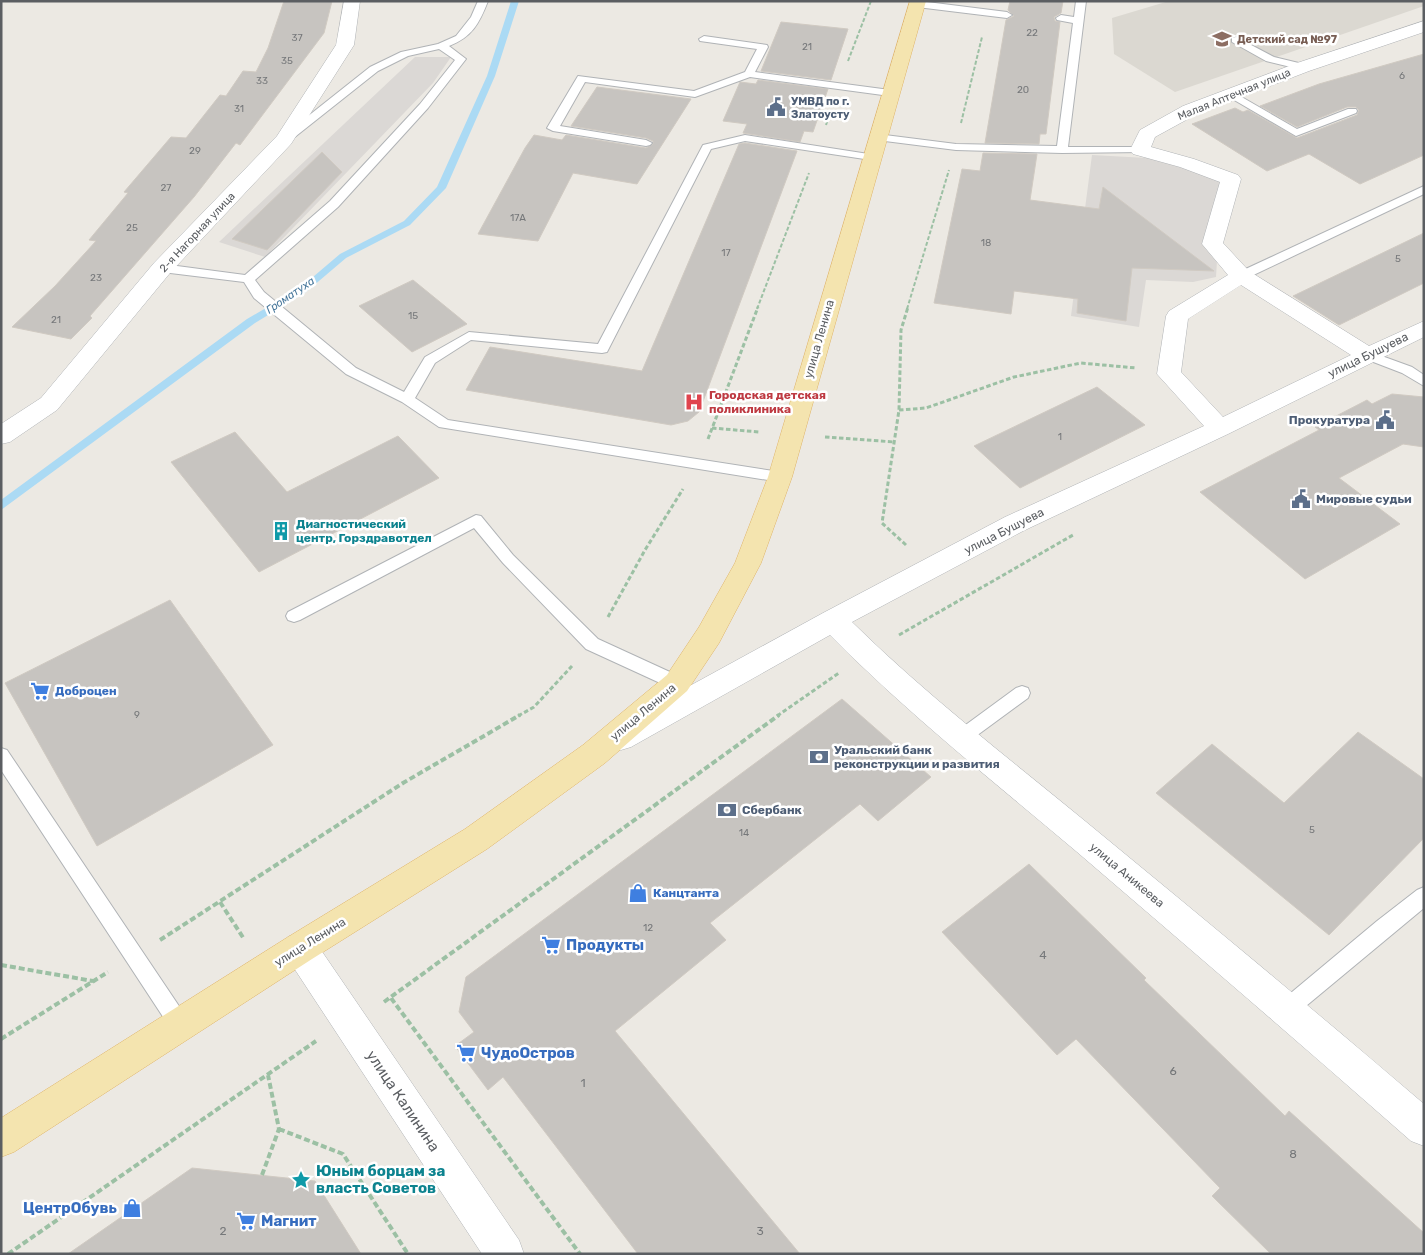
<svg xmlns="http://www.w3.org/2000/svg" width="1425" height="1255" font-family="Rubik,sans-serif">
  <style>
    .industrial { fill: #dbd8d5 }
    .education { fill: #dbd8d1 }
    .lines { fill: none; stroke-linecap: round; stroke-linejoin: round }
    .stream { fill: #abdaf4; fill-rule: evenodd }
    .building { fill: #c7c4c0; stroke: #d0cac2 }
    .lane-casing { stroke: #b0b3b6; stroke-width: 2 }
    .street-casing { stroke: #b0b3b6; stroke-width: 1 }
    .primary-casing { stroke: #dfb469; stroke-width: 1 }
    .path-far2 { stroke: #9cc0a4; stroke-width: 2; stroke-dasharray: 4 2; stroke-linecap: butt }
    .path-far1 { stroke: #9cc0a4; stroke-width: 3; stroke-dasharray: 4.5 2.5; stroke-linecap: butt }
    .path { stroke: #9cc0a4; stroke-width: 4; stroke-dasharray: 6 3; stroke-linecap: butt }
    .lane { fill: #fff; fill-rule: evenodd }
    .street { fill: #fff; fill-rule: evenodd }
    .primary { fill: #f4e4af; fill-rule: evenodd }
    .labels { text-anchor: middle; stroke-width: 5; stroke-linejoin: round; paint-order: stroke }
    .number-label { font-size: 10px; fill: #76787a }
    .far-education-label { font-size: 11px; font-weight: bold; fill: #785e54; stroke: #fff; text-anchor: start }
    .far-street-label { font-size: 11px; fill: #5b5e62; stroke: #fff }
    .far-service-label { font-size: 11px; font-weight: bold; fill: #4e5e75; stroke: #fff; text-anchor: start }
    .far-water-label { font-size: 11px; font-style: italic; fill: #47779b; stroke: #fff }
    .street-label { font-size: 12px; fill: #5b5e62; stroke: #fff }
    .health-label { font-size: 12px; font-weight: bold; fill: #be3a42; stroke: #fff; text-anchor: start }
    .service-label { font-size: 12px; font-weight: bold; fill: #4e5e75; stroke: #fff; text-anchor: start }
    .culture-label { font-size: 12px; font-weight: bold; fill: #0d838f; stroke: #fff; text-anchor: start }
    .shop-label { font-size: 12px; font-weight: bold; fill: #366cbe; stroke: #fff; text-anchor: start }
    .near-number-label { font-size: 12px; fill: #76787a }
    .near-shop-label { font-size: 15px; font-weight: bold; fill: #366cbe; stroke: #fff; text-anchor: start }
    .near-street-label { font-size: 15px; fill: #5b5e62; stroke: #fff }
    .near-culture-label { font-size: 15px; font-weight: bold; fill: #0d838f; stroke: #fff; text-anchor: start }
  </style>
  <rect width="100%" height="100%" fill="#ece9e3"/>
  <path class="industrial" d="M415,57H451L433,83L265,257L219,242Z
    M1092,155L1147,158L1222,179L1216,277L1193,282L1146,280L1139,327L1071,316Z"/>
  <path class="education" d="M1169,1H1424V6L1175,92L1114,54L1112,18Z"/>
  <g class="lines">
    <path class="stream" d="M511,1H519L495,76L446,188L410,225L346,258L306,292L255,323L1,510V500L247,319L300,288L340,254L404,221L437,187L487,76Z"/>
  </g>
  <path class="building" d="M284,1H332L324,33L240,145L236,143L194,197L90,316L92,318L71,339L12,327L55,286L96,241L89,240L128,193L124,192L171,137L186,138L220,95L226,96L243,71L256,72L268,48Z
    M1010,1H1063L1061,13L1054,17L1055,21L1060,22L1046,134H1040L1039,144L985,143L1006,20L1014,16L1008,10Z
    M781,22L848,29L831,80L761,71Z
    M1424,54V155L1360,184L1309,154L1267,171L1192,124L1235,108L1243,112L1248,110L1297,138L1357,115L1359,110L1356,107H1347L1297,127L1260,106L1319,84Z
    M758,80L828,89L813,132L804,131L800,142L743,133L747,124L723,121L740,82L756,84Z
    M597,87L691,99L637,184L573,173L538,241L478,234L525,148L534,135L562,140L566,135L646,148L653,144V141L646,138L571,126Z
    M745,143L797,151L699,412L688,421L671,425L466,390L490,347L642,371L739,144Z
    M322,152L342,172L267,250L232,239Z
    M983,153L1037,154L1030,200L1099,209L1103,187L1214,271L1132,268L1126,321L1077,313L1078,299L1014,291L1011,314L934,303L962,169L980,171Z
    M1424,233V283L1339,325L1293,296Z
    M413,280L467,324L412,352L359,306Z
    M1097,387L1145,425L1020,488L974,446Z
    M1392,394L1424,397V447L1403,444L1339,478L1400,524L1305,579L1200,492L1319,430L1315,427L1367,400L1372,404Z
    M235,432L287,492L398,436L439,478L259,572L171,462Z
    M170,600L273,745L97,846L5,683Z
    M842,699L931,777L878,821L860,804L710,923L726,940L615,1031L800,1254H638L503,1077L488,1090L455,1046L474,1032L459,1012L466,977Z
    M1358,732L1424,779V838L1329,935L1156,793L1212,744L1284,803Z
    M1029,864L1146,978L1144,980L1285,1116L1289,1111L1424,1233V1254H1271L1212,1196L1220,1188L1076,1039L1057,1055L942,932Z
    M192,1168L315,1181L361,1254H68Z"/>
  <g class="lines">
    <g class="lane-casing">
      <path id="lane" d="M478,1H488C479,24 472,37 449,46L466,59L428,108L338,207L255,280L264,292L356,368L404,392L425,357L469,332L598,344L703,145L745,135L875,155L877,157L871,160L745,141L711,149L607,352L602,353L471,340L435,363L415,398L448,420L780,472L785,473L787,477L785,481L780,482L439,427L402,402L346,374L254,298L244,282L162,272L156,268L162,264L245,275L330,201L420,104L455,60L439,49L408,56L378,71L291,140H283L281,138L283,136L370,67L401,52L438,44L456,36L471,17Z
        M919,1L1007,12L1012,15L1007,18L917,7L912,4Z
        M1076,1H1086L1068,147H1140L1144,148L1146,150L1144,152L1062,153L956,150L877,140L871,137L877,134L956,144L1057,146L1073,23L1057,20L1056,18L1061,15L1074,17Z
        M704,36L767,45L768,47L755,72L890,90L895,93L890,96L750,77L695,97L585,82L560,126L646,140L652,143L650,145L646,146L553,131L547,128L578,76L694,91L745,72L757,49L700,41L699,39Z
        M1236,37L1274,57L1307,65L1308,67L1303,70L1266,61L1232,42V38Z
        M1233,92L1297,129L1348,109H1356L1357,111L1356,113L1296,136L1229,97L1228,95L1229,93Z
        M1424,186V194L1245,279L1241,280L1235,276L1237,273Z
        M1368,351L1412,367L1424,375V386L1402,373L1363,358L1361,355L1363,352Z
        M476,515L481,516L513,555L598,639L683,678L685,683L683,688L677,690L671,688L586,649L503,563L474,528L300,620L294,622L288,620L286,616L288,612Z
        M1022,686L1028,688L1030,693L1028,698L968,742L962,744L956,742L953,737L956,732L1016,688Z
        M1,748L7,750L187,1018L190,1025L187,1032L180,1035L173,1032L1,770Z
        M1424,887V908L1294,1016L1287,1019L1280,1016L1277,1009L1280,1002L1377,921L1417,890Z"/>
    </g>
    <g class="street-casing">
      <path id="street" d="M344,1H360L354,45L291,144L170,273L57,410L10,442L1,444V424L41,398L154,263L277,136L336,45Z
        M1424,21V32L1309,71L1197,114L1155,137L1151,147L1194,159L1238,175L1241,179L1223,243L1249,271L1369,346L1424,321V337L1228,434L1023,531L852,622C925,694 1006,756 1085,821C1198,914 1312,1008 1424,1104V1146L1411,1141C1301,1044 1189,948 1077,852C993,781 907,713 830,635L631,747L621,750L611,747L606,738L611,729L823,613L1005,517L1204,426L1157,374L1166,316L1169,311L1228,275L1202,244L1220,182L1180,167L1133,154L1130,150L1140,130L1183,106L1297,63ZM1241,285L1351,355L1223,417L1181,372L1188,319Z
        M300,933L312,937L519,1240L524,1254H482L288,959L283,948L288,937Z"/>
    </g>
    <g class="primary-casing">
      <path id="primary" d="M910,1H926L792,477L761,563L719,643L687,691L605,763L487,849L312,959L14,1152L1,1157V1118L288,937L465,829L583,745L667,675L699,627L735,563L768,477Z"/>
    </g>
    <path class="path-far2" d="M848,61L871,1
      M961,123L982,37
      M826,125L831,110
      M757,309L809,173
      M907,309L949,170"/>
    <path class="path-far1" d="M899,410L926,408L1014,377L1081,363L1136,368
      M712,428L759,432
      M825,437L894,442
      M708,439L758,307
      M906,545L882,523L899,410L901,330L908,307
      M608,617L645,550L683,489
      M899,635L1073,535
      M518,716L534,707L572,666
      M777,716L839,673"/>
    <path class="path" d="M220,902L244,939
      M160,940L403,783L520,715
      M1,965L93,981
      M391,998L580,1254
      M384,1002L779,715
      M1,1039L108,972
      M279,1129L343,1154L408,1254
      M262,1175L279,1129L268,1075
      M8,1254L316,1041"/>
    <use href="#lane" class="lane"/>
    <use href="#street" class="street"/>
    <use href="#primary" class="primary"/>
  </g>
  <defs>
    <g id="school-bare" transform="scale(1.5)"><path d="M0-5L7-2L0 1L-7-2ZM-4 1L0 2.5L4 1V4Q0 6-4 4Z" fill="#8d6e63" stroke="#fff" stroke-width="2.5" paint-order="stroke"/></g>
    <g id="civic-bare" transform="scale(1.5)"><path d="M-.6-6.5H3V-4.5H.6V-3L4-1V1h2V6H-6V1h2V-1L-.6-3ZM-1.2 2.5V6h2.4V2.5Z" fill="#5c6f8a" stroke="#fff" stroke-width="2.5" paint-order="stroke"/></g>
    <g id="hospital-bare" transform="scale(1.5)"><path d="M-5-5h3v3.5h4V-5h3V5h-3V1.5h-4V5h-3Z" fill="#e0444e" stroke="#fff" stroke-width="2.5" paint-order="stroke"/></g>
    <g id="building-bare" transform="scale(1.5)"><path d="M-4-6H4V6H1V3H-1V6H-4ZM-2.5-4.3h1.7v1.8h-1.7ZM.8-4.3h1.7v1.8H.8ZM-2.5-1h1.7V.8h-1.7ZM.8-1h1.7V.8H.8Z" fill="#0f9aa8" stroke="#fff" stroke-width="2.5" paint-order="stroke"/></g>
    <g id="supermarket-bare" transform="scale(1.5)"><path d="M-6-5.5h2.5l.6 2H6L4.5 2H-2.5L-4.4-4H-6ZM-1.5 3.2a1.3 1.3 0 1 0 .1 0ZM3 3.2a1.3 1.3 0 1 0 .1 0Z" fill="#3f7fe0" stroke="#fff" stroke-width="2.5" paint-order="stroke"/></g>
    <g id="bank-bare" transform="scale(1.5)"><path d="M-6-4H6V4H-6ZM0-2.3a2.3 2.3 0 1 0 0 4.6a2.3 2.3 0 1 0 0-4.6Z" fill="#5c6f8a" stroke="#fff" stroke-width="2.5" paint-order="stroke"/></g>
    <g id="shop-bare" transform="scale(1.5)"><path d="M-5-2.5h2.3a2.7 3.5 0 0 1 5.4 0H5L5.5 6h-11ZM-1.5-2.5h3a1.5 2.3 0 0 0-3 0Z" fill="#3f7fe0" stroke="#fff" stroke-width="2.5" paint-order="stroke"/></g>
    <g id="sight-bare" transform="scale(1.5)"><path d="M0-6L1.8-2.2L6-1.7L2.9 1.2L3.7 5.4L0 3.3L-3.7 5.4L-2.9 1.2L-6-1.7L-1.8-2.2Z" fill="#0f9aa8" stroke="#fff" stroke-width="2.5" paint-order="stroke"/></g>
  </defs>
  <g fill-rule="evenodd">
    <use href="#school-bare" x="1222" y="39"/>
    <use href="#civic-bare" x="776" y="107"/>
    <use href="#hospital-bare" x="694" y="402"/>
    <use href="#civic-bare" x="1385" y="420"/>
    <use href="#civic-bare" x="1301" y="499"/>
    <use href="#building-bare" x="281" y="531"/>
    <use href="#supermarket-bare" x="40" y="691"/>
    <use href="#bank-bare" x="819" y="757"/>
    <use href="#bank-bare" x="727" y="810"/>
    <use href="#shop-bare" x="638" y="893"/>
    <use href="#supermarket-bare" x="551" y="945"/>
    <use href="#supermarket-bare" x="466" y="1053"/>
    <use href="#sight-bare" x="301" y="1180"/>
    <use href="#shop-bare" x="132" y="1208"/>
    <use href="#supermarket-bare" x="246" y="1221"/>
  </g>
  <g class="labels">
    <g class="number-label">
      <text x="1032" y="36">22</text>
      <text x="297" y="41">37</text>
      <text x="807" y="50">21</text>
      <text x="287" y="64">35</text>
      <text x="1402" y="79">6</text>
      <text x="262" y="84">33</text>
      <text x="1023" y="93">20</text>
      <text x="239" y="112">31</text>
      <text x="195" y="154">29</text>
      <text x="166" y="191">27</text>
      <text x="518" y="221">17А</text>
      <text x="132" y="231">25</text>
      <text x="986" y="246">18</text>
      <text x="726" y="256">17</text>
      <text x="1398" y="262">5</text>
      <text x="96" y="281">23</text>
      <text x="413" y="319">15</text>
      <text x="56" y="323">21</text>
      <text x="1060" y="440">1</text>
      <text x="137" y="718">9</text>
      <text x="1312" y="833">5</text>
      <text x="744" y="836">14</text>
      <text x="648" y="931">12</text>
    </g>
    <g class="far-education-label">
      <text x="1237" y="43">Детский сад №97</text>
    </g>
    <g class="far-street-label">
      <text transform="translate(1234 94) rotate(-22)" y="4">Малая Аптечная улица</text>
      <text transform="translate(197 232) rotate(-47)" y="4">2-я Нагорная улица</text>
    </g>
    <g class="far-service-label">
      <text x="791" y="105">УМВД по г.<tspan x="791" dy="13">Златоусту</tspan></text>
    </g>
    <g class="far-water-label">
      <text transform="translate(290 295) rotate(-34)" y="4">Громатуха</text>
    </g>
    <g class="street-label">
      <text transform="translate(819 339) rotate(-74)" y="4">улица Ленина</text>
      <text transform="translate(1368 355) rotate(-26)" y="4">улица Бушуева</text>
      <text transform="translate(1004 531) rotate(-27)" y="4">улица Бушуева</text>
      <text transform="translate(643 712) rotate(-40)" y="4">улица Ленина</text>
      <text transform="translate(1127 875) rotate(40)" y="4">улица Аникеева</text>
      <text transform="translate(310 942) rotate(-32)" y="4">улица Ленина</text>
    </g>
    <g class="health-label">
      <text x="709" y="399">Городская детская<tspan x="709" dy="14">поликлиника</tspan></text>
    </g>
    <g class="service-label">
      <text x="1370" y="424" text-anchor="end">Прокуратура</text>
      <text x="1316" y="503">Мировые судьи</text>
      <text x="834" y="754">Уральский банк<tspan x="834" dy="14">реконструкции и развития</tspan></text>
      <text x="742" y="814">Сбербанк</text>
    </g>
    <g class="culture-label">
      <text x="296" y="528">Диагностический<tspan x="296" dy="14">центр, Горздравотдел</tspan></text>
    </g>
    <g class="shop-label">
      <text x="55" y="695">Доброцен</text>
      <text x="653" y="897">Канцтанта</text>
    </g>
    <g class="near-number-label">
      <text x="1043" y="959">4</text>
      <text x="1173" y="1075">6</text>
      <text x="583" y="1087">1</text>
      <text x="1293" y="1158">8</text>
      <text x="223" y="1235">2</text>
      <text x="760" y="1235">3</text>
    </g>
    <g class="near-shop-label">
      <text x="566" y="950">Продукты</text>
      <text x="481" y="1058">ЧудоОстров</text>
      <text x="117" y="1213" text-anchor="end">ЦентрОбувь</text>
      <text x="261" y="1226">Магнит</text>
    </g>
    <g class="near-street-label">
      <text transform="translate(403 1101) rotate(56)" y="5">улица Калинина</text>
    </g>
    <g class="near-culture-label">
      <text x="316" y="1176">Юным борцам за<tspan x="316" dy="17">власть Советов</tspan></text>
    </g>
  </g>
  <rect width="1425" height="1255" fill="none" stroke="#5b5e62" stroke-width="5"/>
</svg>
